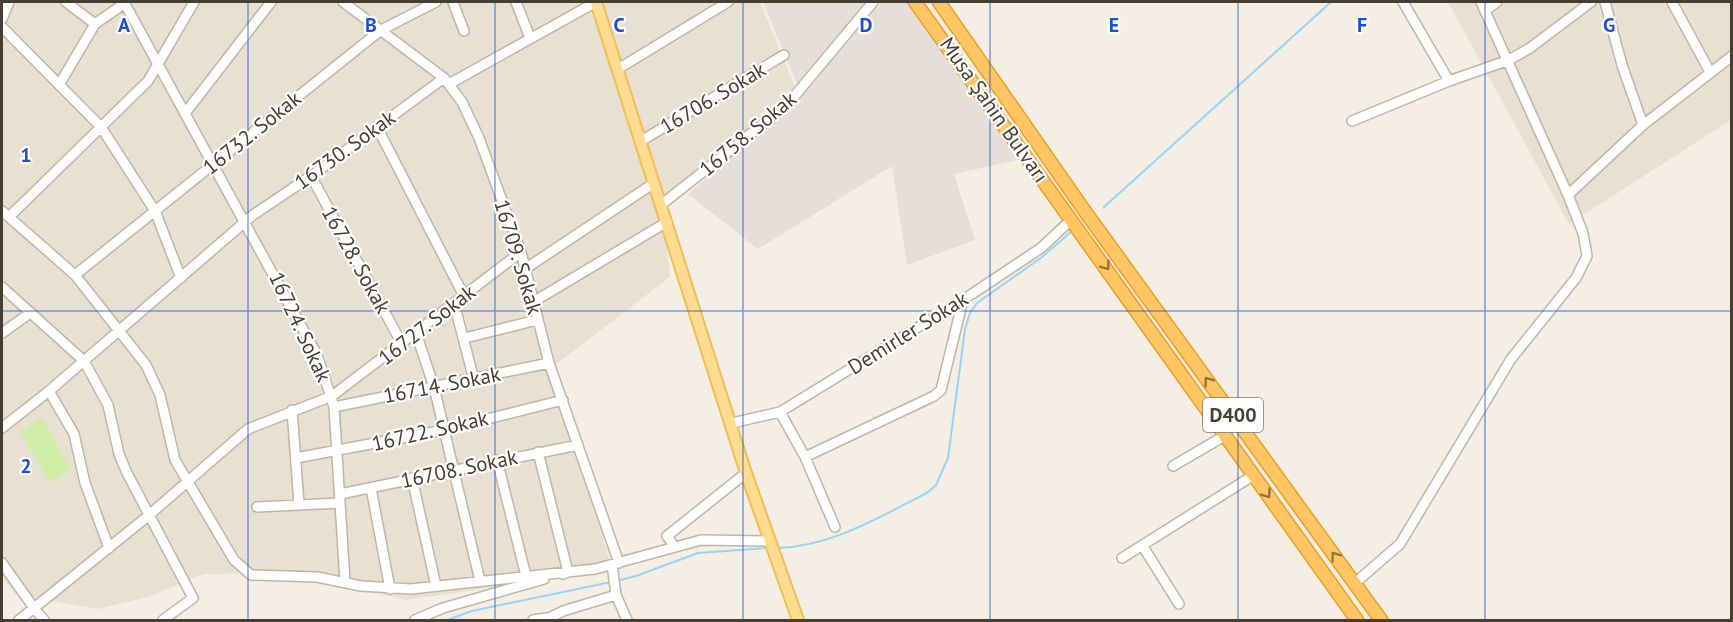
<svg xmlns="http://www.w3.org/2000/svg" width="1733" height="622" font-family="'PT Sans',sans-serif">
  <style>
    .residential { fill: #e8e0d1 }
    .industrial { fill: #e6dfd9 }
    .green { fill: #d0eda7 }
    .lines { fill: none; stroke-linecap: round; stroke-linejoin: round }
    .stream { stroke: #98d4f8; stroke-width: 2 }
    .minor-casing { stroke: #c0b6a5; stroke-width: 12 }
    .major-casing { stroke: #f1bd55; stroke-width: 14 }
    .highway-casing { stroke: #ef9d23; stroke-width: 15 }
    .minor { stroke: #fff; stroke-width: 9 }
    .major { stroke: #ffdc91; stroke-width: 10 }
    .highway { stroke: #ffc663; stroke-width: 12 }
    .oneway { stroke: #917446 }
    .grid { fill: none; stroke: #1d4ed8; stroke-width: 1.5; stroke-opacity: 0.55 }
    .labels { text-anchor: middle; stroke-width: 4.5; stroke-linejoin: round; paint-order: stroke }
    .shield { fill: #fff; stroke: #7e7870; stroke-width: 1.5 }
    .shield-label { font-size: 20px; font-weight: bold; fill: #473e33 }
    .street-label { font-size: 21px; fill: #473e33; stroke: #fff }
    .grid-label { font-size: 20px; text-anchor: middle; font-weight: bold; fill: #1d4ed8; stroke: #fff; stroke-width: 4.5; stroke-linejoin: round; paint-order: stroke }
  </style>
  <rect width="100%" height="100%" fill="#f4eee4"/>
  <path class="residential" d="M2,2H760L799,97L662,201L670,277L555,365L612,570L406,600L291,573L204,574L148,597L97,609L15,594L2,576Z
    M1448,2H1731V120L1569,224Z"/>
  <path class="industrial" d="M763,2H917L1017,160L954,174L975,240L907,265L892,166L758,249L688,194L802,96Z"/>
  <path class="green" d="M42,418L71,470L49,482L20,431Z"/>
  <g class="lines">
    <path class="stream" d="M1104,207L1331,2
      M776,548C831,547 879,517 927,493L936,485L948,458L965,329L970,313L977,303L1042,257L1073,230
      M616,581L636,576L698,553L768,548
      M447,620L472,611L611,582"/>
    <g class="minor-casing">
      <path id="minor" d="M66,2L95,24
        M124,2L317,355L334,407L345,582
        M343,2L444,78L462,102L479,138L521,252L549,363L619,563
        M453,2L464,31
        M516,2L530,38
        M1403,2L1449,81
        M1605,2L1622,65L1643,125
        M1672,2L1710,72
        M1486,10L1497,2
        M2,19L9,2
        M2,27L101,127L155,211L181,278
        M618,69L728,2
        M449,84L596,2
        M59,85L95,24L125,3
        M186,112L271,2
        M1352,121L1449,81L1509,60L1530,48L1591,2
        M377,127L464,296
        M641,141L784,55
        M311,176L402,344
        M1568,195L1643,125L1732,56
        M661,205L787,105L873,2
        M2,211L75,275L146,365L160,395L175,460L234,560L251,575L317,577L361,586L411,589L595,569L701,540L770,541
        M9,217L148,81L194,2
        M525,269L654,183
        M75,275L381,30L436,2
        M2,287L84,361L108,405L119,454L127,473L193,598L163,620
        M533,302L667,222
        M454,303L474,380
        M2,333L30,313
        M416,333L434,387L480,581
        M465,338L537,320
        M49,391L74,434L85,483L109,548
        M334,407L549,363
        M292,410L299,504
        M780,412L805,457L835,527
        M732,423L780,412L972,294L1041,248L1072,219
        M2,428L49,391L253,215L311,176L444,78
        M538,452L568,572L563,574
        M805,457L934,396L941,390L963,300
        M296,458L444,430L563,400
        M497,460L526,576
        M1173,466L1226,435
        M412,478L436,586
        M371,488L390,589
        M340,494L578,445
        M257,507L340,503
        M1142,545L1179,604
        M674,546L667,536L746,473
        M1122,558L1254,475
        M2,563L34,608L148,516L248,429L332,396L521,252
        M612,565L616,595L627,620
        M1355,583L1400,544L1511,359L1576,278L1587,256L1583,233L1568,195L1481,2
        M19,620L34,608L44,620
        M415,620L443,608L544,579
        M533,620L547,618
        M545,620L563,611L616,595"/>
    </g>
    <g class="major-casing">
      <path id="major" d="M596,2L746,473L798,620"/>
    </g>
    <g class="highway-casing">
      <path id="highway" d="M915,2L1357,620
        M939,2L1084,210L1381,620"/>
    </g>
    <use href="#minor" class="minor"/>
    <use href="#major" class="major"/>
    <use href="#highway" class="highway"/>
  </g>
  <defs><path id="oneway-chevron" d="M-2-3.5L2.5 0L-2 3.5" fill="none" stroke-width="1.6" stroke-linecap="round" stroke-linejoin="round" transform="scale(1.5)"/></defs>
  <g class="oneway">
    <use href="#oneway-chevron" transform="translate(1106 266) rotate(54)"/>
    <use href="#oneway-chevron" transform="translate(1208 381) rotate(-126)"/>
    <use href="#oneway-chevron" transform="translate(1267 494) rotate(55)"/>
    <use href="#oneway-chevron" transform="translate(1335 556) rotate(-126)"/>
  </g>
  <path class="grid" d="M248,2V620M495,2V620M743,2V620M990,2V620M1238,2V620M1485,2V620M2,311H1732"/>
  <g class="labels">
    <rect class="shield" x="1203" y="398" width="60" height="34" rx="4.5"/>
    <g class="shield-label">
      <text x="1233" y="422">D400</text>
    </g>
    <g class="street-label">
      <text transform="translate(713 98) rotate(-31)" y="7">16706. Sokak</text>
      <text transform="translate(994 110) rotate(55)" y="7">Musa Şahin Bulvarı</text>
      <text transform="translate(252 133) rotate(-39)" y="7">16732. Sokak</text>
      <text transform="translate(748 134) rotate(-40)" y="7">16758. Sokak</text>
      <text transform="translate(345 150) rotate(-36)" y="7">16730. Sokak</text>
      <text transform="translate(518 257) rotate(73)" y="7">16709. Sokak</text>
      <text transform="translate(356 260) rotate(61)" y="7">16728. Sokak</text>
      <text transform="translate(427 325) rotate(-38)" y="7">16727. Sokak</text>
      <text transform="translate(300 327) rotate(65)" y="7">16724. Sokak</text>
      <text transform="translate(908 333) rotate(-32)" y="7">Demirler Sokak</text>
      <text transform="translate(442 385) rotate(-11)" y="7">16714. Sokak</text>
      <text transform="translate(430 431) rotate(-13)" y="7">16722. Sokak</text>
      <text transform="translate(459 469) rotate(-12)" y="7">16708. Sokak</text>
    </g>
  </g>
  <g class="grid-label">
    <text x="124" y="32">A</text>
    <text x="371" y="32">B</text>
    <text x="619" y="32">C</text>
    <text x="866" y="32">D</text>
    <text x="1114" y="32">E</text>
    <text x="1362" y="32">F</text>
    <text x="1609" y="32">G</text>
    <text x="26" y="162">1</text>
    <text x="26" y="473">2</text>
  </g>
  <rect width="1733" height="622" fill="none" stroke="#473e33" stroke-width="6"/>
</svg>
